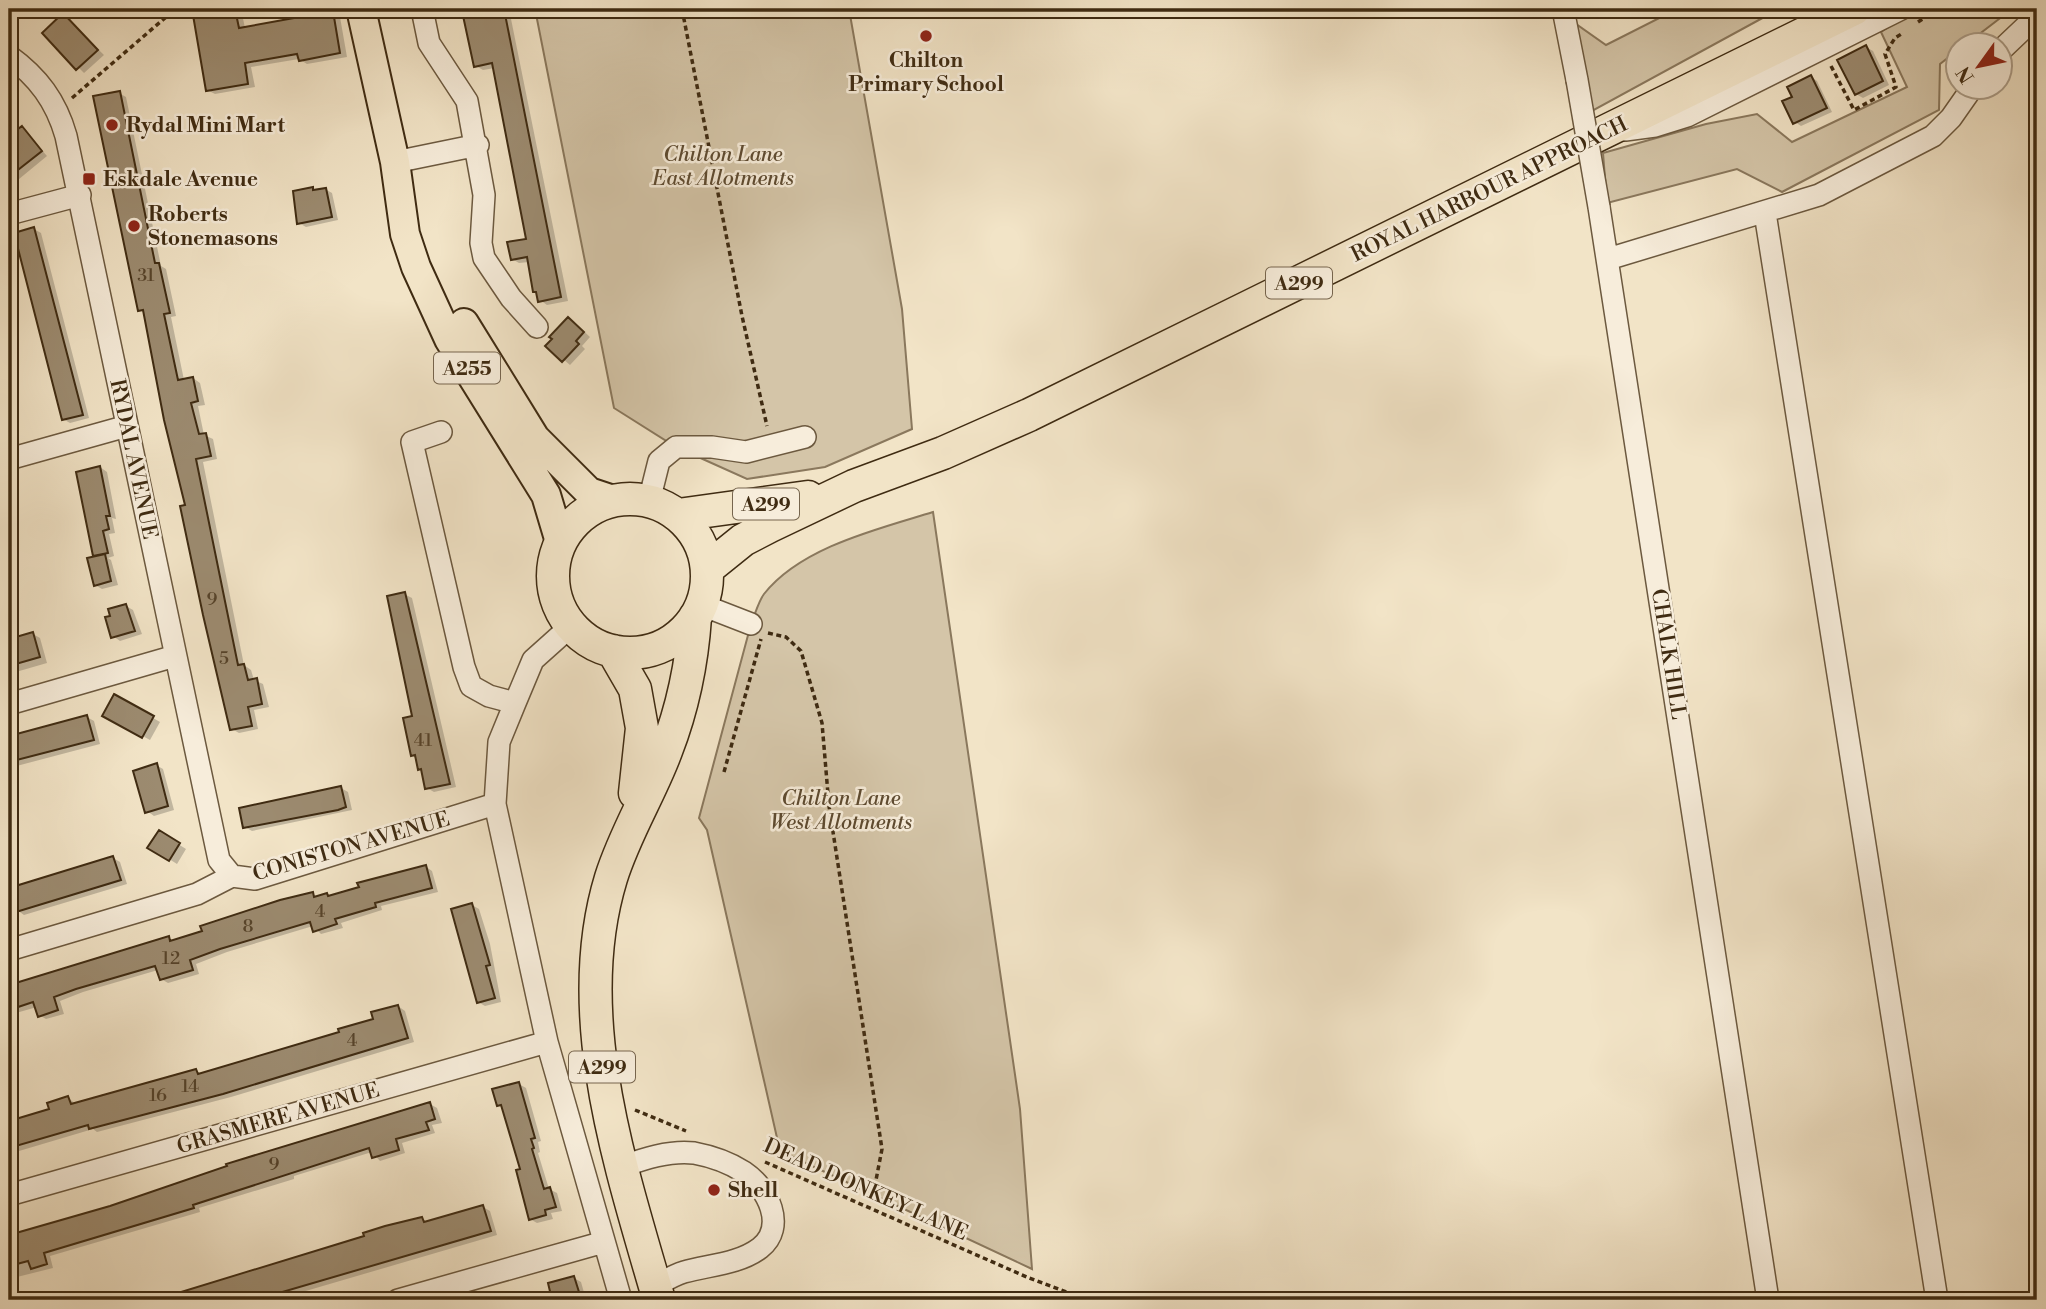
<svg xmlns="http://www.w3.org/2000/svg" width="2046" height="1309" font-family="'Libre Bodoni',serif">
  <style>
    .green { fill: #d4c5a8; stroke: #8a785d; stroke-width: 2 }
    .shadow { fill: #0003 }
    .building { fill: #9c8b70; stroke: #3f2b12; stroke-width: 2 }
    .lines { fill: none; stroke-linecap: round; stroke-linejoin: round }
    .minor-casing { stroke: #6c593f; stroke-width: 24 }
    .major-casing { stroke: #3f2b12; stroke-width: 32 }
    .highway-casing { stroke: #3f2b12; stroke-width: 35 }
    .path { stroke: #3f2b12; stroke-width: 3.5; stroke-dasharray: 5 3.5; stroke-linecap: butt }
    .minor { stroke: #f7eddb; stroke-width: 21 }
    .major { stroke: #f2e4c7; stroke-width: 28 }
    .highway { stroke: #f2e4c7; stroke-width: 32 }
    .minor-bridge-casing { stroke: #6c593f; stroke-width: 24; stroke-linecap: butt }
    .minor-bridge { stroke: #f7eddb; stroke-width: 21 }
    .poi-dot { fill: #8f2418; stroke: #f7eddb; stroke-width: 2.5 }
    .labels { text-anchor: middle; stroke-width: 5; stroke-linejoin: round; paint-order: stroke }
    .number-label { font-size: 18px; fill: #56432a }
    .shield { fill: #f7eddb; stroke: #76654e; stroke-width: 2 }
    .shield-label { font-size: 19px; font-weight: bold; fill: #3f2b12 }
    .poi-label { font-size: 21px; font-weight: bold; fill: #3f2b12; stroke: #f7eddb; text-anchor: start }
    .park-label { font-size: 21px; font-style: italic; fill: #5d4a30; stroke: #f7eddb }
    .street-label { font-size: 21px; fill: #3f2b12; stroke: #f7eddb }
  </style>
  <rect width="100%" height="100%" fill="#f2e4c7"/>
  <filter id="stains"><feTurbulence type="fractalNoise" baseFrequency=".00286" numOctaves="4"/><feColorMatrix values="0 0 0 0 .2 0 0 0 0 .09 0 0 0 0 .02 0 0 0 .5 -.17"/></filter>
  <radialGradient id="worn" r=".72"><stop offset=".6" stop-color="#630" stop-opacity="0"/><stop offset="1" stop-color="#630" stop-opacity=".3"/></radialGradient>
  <path class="green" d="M535,9H849L902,309L912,429L825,467L747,479L676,447L614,408Z
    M1677,9H1779L1592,111L1576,24L1606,45Z
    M1915,9H2012L1965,45L1958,46V50L1940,64L1939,110L1782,192L1737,169L1607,203L1603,153L1706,124L1757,114L1792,142L1907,87L1881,32Z
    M933,512L1020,1109L1032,1269L780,1151L707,830L699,818L751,624C755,615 758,602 764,594C801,547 878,529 933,512Z"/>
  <path class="shadow" d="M13,9H34L29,18Z
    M214,9H241L245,28L333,13L340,17L347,57L307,64L299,59L251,67L255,87L215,94L207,90Z
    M482,9H509L568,301L547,305L540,300L529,262L519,263L512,259L528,240L495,68L483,70L476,66L464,12Z
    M63,15L104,55L84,73L44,33Z
    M1866,47L1873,51L1889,85L1863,98L1856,94Z
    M1811,77L1817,81L1832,112L1801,126L1795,122L1794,97Z
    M119,93L126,97L161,266L166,269L176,316L171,317L184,380L193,378L200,383L205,405L198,406L204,435L213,439L217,459L203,462L244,665L251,670L254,680L263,684L269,707L254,710L258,729L239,733L232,729L145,313L140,310Z
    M22,128L47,156L13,184L9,181V138Z
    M312,189H325L332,193L338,220L306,227L299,223Z
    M34,229L41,233L89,418L70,423L63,419Z
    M575,323L590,337L582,346L585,349L570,365L548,346Z
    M100,467L107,472L116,519L112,518L115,533L109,534L114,556L108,558L111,560L118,585L102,589L95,585Z
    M9,502L14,520L9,521Z
    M404,594L412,598L456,787L434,792L427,788L423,770L413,755L414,718Z
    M126,606L133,610L142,634L120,641L113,636Z
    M33,634L40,638L47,663L9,674V642Z
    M115,696L160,722L150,740L104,715Z
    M87,717L94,721L100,744L9,768V739Z
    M156,765L163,769L174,810L154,816L147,811Z
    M341,788L348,792L352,810L252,831L245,827Z
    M159,832L186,849L177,864L150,847Z
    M113,858L120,862L127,884L24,915L17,910Z
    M425,866L432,871L438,892L381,906L382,910L341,923L343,928L321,934L313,926L227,952L196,964L199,974L168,983L161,979L158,970L83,992L60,1001L64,1014L46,1019L39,1015L37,1007L9,1015V985L169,938L175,941L312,894L319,897H331Z
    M472,905L479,909L490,944L501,1002L485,1006L478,1002Z
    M398,1006L405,1011L414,1042L231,1097L97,1132L93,1129L9,1154V1125L51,1110L68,1098L76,1104L196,1071L202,1074L341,1033L375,1020Z
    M519,1084L526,1088L541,1141L538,1142L540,1152L538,1153L549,1189L557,1193L562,1211L551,1213L553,1219L537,1223L530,1219L522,1170L504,1108L498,1105Z
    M430,1104L437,1108L442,1123L432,1125L435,1133L402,1143L405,1153L380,1161L372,1152L294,1176V1179L199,1208L200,1212L50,1256L53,1268L9,1279V1235L111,1207Z
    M483,1207L490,1211L497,1235L275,1300H162L422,1219L428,1223Z
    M574,1278L581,1282L585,1296L570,1300L554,1299Z
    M509,1296L516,1300H497Z"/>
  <path class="building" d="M235,9L239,28L333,11L340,53L299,61L297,54L245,63L248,84L206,91L193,15Z
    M473,9H504L561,297L538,302L536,292H533L527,257L511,260L507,242L526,239L492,63L474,67L462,11Z
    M63,13L98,50L76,70L42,33Z
    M1866,45L1883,81L1855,95L1837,60Z
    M1811,75L1827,108L1793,124L1782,101L1792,97L1787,87Z
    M120,91L155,263H159L170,313L164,314L178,380L193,377L198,401L191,403L199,434L206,433L211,456L196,459L238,665L244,664L248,680L257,678L262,704L248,707L252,726L230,730L203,615L180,506L185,505L164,420L143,310L138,311L93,96Z
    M22,126L42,151L9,177V136Z
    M313,187V190L326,188L332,217L297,224L293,191Z
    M34,227L83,415L62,420L14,233Z
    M568,317L584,332L576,341L579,344L562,362L545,346L552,339L549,337Z
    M100,466L110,516H106L109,529L103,531L108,553L93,556L76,472Z
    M105,554L111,581L94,586L87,558Z
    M405,592L450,784L425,789L421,769L418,770L415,755L411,756L403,718L412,716L387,596Z
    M126,604L135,631L111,638L105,617L110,616L108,609Z
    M33,632L40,657L9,666V639Z
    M114,694L154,716L142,738L102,716Z
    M87,715L94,740L9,762V736Z
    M157,763L168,806L145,813L133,771Z
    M341,786L346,807L338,810L243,828L239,808Z
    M159,830L180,843L169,861L147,848Z
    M113,856L121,880L16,912L9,888Z
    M426,865L432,888L375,903L376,907L335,919L337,924L313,932L310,922L220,949L190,960L193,970L160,980L155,966L76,989L54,997L58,1010L38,1017L33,1002L9,1010V985L169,936L170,941L202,931L200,926L280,900L313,892L314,897L327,893L328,896L359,887L357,883Z
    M472,903L490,965L486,966L495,998L477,1003L451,909Z
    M398,1005L408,1038L223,1094L89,1129L88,1125L9,1148V1121L49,1109L47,1103L68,1096L71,1104L196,1069L198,1074L339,1032L338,1029L373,1019L371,1012Z
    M519,1082L535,1138L531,1139L534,1148L532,1149L544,1189L550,1187L556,1207L545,1210L546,1215L529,1220L516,1170L520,1169L501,1105L497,1106L492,1089Z
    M430,1102L435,1119L426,1122L429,1130L396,1139L399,1150L372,1158L369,1148L193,1205L194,1208L44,1253L47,1264L31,1269L28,1261L17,1264L9,1235L110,1206L227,1166L226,1164Z
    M483,1205L491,1231L255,1300H168V1296L364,1236L363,1233L385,1226L422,1217L424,1222Z
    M574,1276L579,1292L552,1300L548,1283Z"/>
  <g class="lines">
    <g class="minor-casing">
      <path id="minor" d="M422,9L429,43L467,101L484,195L481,243L484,258L511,298L537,327
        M1563,9L1577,80
        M2000,51L2037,16
        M9,56C38,77 56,101 66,136L219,860L232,876
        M1625,130L1655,126L1687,116L1901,9
        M395,162L478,145
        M1599,207L1768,1300
        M1765,213L1937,1300
        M9,214L80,195
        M1608,259L1819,195L1933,136L1951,118L1972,88
        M441,432L412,442L464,667L471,686L489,696L515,703
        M9,459L127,426
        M649,501L659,461L676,447H712L746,452L805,437
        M702,605L751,624
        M571,626L533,660L515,703L499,742L495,804L547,1042L621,1300
        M9,704L175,656
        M9,950L197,894L232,876L255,879L495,804
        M621,1167C643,1159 670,1150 694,1153C710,1156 730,1163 744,1172C768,1188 787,1227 760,1248C739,1264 709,1265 684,1272C674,1275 664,1281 655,1286
        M9,1195L547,1042
        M398,1300L604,1242"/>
    </g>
    <g class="major-casing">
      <path id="major" d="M361,9L395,162L405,234L416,267L449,339L546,495L560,542
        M464,323L535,438L589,492L613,500"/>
    </g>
    <g class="highway-casing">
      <path id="highway" d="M553 576a77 77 0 1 1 154 0a77 77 0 1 1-154 0Z
        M678,515L808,497
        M707,569L743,540L770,526L854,486L943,453L1029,415L1854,9
        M613,651L635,689L642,728L635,793
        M659,1300C621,1168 569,1015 611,878C625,833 650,794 666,751C683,707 692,663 695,617"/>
    </g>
    <path class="path" d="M682,9L742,316L767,426
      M1918,22L1938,9
      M1831,66L1854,110L1896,87L1885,54L1895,38L1903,33
      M72,98L173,11L188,9
      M768,633L786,637L801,651L822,723L829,806L882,1149L876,1180
      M724,772L761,639
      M635,1110L686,1131
      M765,1162L1029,1278L1088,1300"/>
    <use href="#minor" class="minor"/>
    <use href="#major" class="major"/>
    <use href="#highway" class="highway"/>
    <g class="minor-bridge-casing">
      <path id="minor-bridge" d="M1577,80L1599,207"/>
    </g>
    <use href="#minor-bridge" class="minor-bridge"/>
  </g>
  <g class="poi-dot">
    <circle cx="926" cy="36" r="7"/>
    <circle cx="112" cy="125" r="7"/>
    <rect x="82" y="172" width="14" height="14" rx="3.5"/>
    <circle cx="134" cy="226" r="7"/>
    <circle cx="714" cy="1190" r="7"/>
  </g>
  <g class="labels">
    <g class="number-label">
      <text x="146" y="281">31</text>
      <text x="212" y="605">9</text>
      <text x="224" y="664">5</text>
      <text x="423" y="746">41</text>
      <text x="320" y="917">4</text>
      <text x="248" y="932">8</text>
      <text x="171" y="964">12</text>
      <text x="352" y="1046">4</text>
      <text x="190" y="1092">14</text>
      <text x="158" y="1101">16</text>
      <text x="274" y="1170">9</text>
    </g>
    <g class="shield">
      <rect x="1266" y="267.5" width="66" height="31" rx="5"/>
      <rect x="434" y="352.5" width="66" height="31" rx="5"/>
      <rect x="733" y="488.5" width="66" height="31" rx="5"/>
      <rect x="569" y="1051.5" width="66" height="31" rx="5"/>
    </g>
    <g class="shield-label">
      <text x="1299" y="290">A299</text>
      <text x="467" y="375">A255</text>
      <text x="766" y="511">A299</text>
      <text x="602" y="1074">A299</text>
    </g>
    <g class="poi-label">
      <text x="926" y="67" text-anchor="middle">Chilton<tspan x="926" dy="24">Primary School</tspan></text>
      <text x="126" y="132">Rydal Mini Mart</text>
      <text x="103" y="186">Eskdale Avenue</text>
      <text x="148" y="221">Roberts<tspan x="148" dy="24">Stonemasons</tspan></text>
      <text x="728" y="1197">Shell</text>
    </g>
    <g class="park-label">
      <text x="723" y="161">Chilton Lane<tspan x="723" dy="24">East Allotments</tspan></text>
      <text x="841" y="805">Chilton Lane<tspan x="841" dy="24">West Allotments</tspan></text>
    </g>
    <g class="street-label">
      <text transform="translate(1489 189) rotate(-26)" y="7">ROYAL HARBOUR APPROACH</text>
      <text transform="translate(134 459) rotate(78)" y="7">RYDAL AVENUE</text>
      <text transform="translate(1669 654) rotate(81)" y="7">CHALK HILL</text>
      <text transform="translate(351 846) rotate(-16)" y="7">CONISTON AVENUE</text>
      <text transform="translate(278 1118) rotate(-16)" y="7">GRASMERE AVENUE</text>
      <text transform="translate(866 1189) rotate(24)" y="7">DEAD DONKEY LANE</text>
    </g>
  </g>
  <rect width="2046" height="1309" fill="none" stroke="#f2e4c7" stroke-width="35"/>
  <rect x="10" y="10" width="2025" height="1288" fill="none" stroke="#3f2b12" stroke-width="3.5"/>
  <rect x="18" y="18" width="2011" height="1274" fill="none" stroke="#3f2b12" stroke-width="2"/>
  <g transform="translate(1979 66) rotate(237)"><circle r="33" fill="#f7eddb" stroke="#ad9f8b" stroke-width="2"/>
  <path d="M0-5L12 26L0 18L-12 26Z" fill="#8f2418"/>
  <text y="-10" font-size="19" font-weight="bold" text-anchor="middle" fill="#3f2b12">N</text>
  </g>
  <rect width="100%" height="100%" filter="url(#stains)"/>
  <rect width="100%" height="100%" fill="url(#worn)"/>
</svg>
